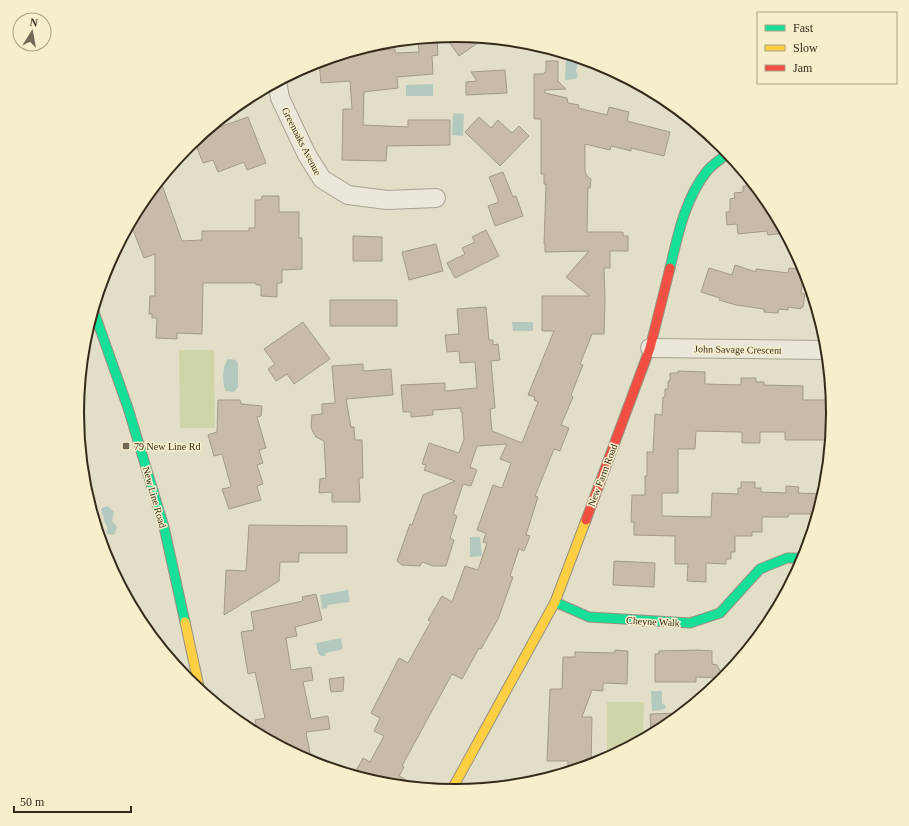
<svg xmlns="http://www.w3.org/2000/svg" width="909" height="826" font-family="Georgia,serif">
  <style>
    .green { fill: #d0d5a9 }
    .water { fill: #b4c9be }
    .building { fill: #c8bca9; stroke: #a39988 }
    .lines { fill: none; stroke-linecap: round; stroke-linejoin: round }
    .street-casing { stroke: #a8a292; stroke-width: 20 }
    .fast-casing { stroke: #979182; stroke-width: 11 }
    .slow-casing { stroke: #979182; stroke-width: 11 }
    .jam-casing { stroke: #979182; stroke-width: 11 }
    .street { stroke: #ebe7da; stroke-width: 18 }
    .fast { stroke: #16e098; stroke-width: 9 }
    .slow { stroke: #ffcf43; stroke-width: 9 }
    .jam { stroke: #f24e42; stroke-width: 9 }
    .poi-dot { fill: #736957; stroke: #f7eecc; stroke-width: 1.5 }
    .labels { text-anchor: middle; stroke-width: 3; stroke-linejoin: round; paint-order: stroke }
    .street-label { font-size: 10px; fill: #362a1a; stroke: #f7eecc }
    .poi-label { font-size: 10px; fill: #362a1a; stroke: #f7eecc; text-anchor: start }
    .rim { fill: none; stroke: #362a1a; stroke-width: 2 }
  </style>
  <rect width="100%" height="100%" fill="#e3dec8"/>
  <path class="green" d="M179,350H214L215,428H180Z
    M607,702H644L643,739L607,758Z"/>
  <path class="water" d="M566,58L576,59L578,62L576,71L578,76L576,79L565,80Z
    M433,84V96H406V85Z
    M453,113L464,114L463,136L452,135Z
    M512,322H533V331H513Z
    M228,359L236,360L238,364V387L234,392L226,391C222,385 222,365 228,359Z
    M108,506L114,512L112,521L117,527L114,535L107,534V526L105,523L101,509L104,507Z
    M480,537L482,556L470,557V537Z
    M348,590L350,602L328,605L327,608L322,609L320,595Z
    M341,638L343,649L326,653L325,656H321L318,653L316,643Z
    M651,691H662V703L665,705L666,708L662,710L652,711Z"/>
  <path class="building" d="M455,35L485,38L459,56L445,36Z
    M437,38L438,55L432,56L433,74L397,77L398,88L364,92L363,125L408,127V120H450V145L387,146L386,161L342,160L343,109H352L350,81L321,83L319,61L366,47V51L395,49V53L419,52L418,39Z
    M546,61H558V81L566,89L545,90V93L567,98L568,103L579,105L578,108L607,115L609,107L629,112L627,121L670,132L664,156L631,148V151L611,146L610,150L585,144V171L587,176L591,179L590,188H588L587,232H623V236H628V251H610V268H604L605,300L604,334H592L580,364L583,365L571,395L573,397L561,425L569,428L560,451L554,449L535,496L538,497L526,535L530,536L524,551L519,549L510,576L513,577L498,619L481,649L479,648L462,679L452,674L402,766L404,767L399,776L421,788L381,784L354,775L363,758L370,762L384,736L374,731L380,718L371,713L399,658L408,663L431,621L428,620L442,596L452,602L465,566L478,570L487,543L483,542L486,533L477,530L493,485L502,488L511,463L500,459L507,444L477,446L470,467L477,470L471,486L463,484L453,514L457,516L450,538L454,540L446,566H433L422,562L420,566L402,565L397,561L410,524L412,525L423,495L455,481L424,470L426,465L422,464L429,443L459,453L464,439L462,412H461V408L433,410V415L411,417V412H403L401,385L445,383V391L477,388L475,362L460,363L459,351L447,352L445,335L459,334L457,309L486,307L489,340H493V345L498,344L500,360L491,361L495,408L490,409L492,431L522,443L538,402L534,400L535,397L528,395L554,331H542V296H590L566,277L589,251L545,252V244H544L546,184H544V174H541V119H534V74H543L546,71Z
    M505,70L507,93L466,95V82L477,81L471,72Z
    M248,117L266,163L247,170L244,162L218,172L213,160L203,163L194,140L210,127L211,130Z
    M479,117L491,128L498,120L512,133L519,126L529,136L500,166L465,132Z
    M503,172L513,197L516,196L523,216L495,226L488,206L499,202L489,177Z
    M160,179L182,241L202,240V231H249V228H255V200H261L262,196H279V212H299V238H302V269L282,270V283H277V297L261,296V285H256V283H203L202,334L177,333V339L156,338L157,318H152V314H149L150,296H155V254L144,258L130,222L140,203Z
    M743,186H754L769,203L785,233L768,235L767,231L738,234L737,224L727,225L726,212H730V199L735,198L734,193L743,192Z
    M486,230L499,256L455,278L447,263L465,254L462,248L475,242L472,237Z
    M353,236L382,237V261H353Z
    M436,244L443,271L409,280L402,252Z
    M735,265L756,272V269L788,273L789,268L804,270L801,293L805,294L803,307H801V309L788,307V310L779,309L778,313L764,312V309L736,305L719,300L720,298L701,292L709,268L732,275Z
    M330,300H397V326H330Z
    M303,322L330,359L294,384L287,374L276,381L268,369L275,364L264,349Z
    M363,364V371L391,369L393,395L346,399L351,427H354L355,440H362L363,478H359L360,502H332V492L319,493L320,479L326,478L324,441L316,437L313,432L311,427L312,415L322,414V404L335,403L332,366Z
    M678,371L705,372V384L741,385V378H756V382H764V385L803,386V400H831L832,413H831V417H829L828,440H785V432H760V443H742V432H741L696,431L695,449H678V493H662V516L711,517L712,493L738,494V488H741V482H755V488H761V492L786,493V486L799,487L798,493L823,494L817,514H789L788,517H762V532H752V536H735V552H731V559H726V564L706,563V582L687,581L688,564H675V536L634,535V522H631L632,495H645V476H647V452H653L655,414L662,415L663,397H665V389H668V381H670V373H678Z
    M218,400H240L241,404L262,406L261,416L257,417L266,448L259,450L263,463L257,465L263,484L257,486L261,500L229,509L222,489L231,487L222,454L214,456L208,435L217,432Z
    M249,525L347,526V553H299V562H280L279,581L224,615L226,570L246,571Z
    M614,561L655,563L654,587L613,585Z
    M316,594L322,620L295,627L297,636L286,638L291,670L311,667L313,680L303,682L311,719L328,716L330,729L306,732L312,763L258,734L255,720L265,718L255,672L248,674L241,632L254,630L251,612L303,601L302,597Z
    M615,650L628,651L627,684L603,683V691L592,690L582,717H592L591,765L585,767L568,766V761H547L550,689H562L563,657H575V652L614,653Z
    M698,650L712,651V664L717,665L724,678L696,677V682H655V654H659V651Z
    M344,677L343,691L331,692L329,679Z
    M682,713L664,727L651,735L650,714Z"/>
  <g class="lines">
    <g class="street-casing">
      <path id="street" d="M277,81L280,98L307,155L322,179L348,195L387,200L436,198
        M650,348L826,350"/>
    </g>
    <g class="fast-casing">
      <path id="fast" d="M670,268C678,234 685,199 707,171C713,164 721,159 728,153
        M93,309L128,408L164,527L185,622
        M555,602L589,617L690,623L720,613L760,569L787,558H804"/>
    </g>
    <g class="slow-casing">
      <path id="slow" d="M185,622L200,691
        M451,791L555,602L586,520"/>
    </g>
    <g class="jam-casing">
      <path id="jam" d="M586,520L650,348L670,268"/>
    </g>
    <use href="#street" class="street"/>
    <use href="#fast" class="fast"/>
    <use href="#slow" class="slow"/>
    <use href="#jam" class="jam"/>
  </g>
  <rect class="poi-dot" x="122" y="442" width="8" height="8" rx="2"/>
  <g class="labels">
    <g class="street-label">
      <text transform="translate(302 141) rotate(63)" y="4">Greenoaks Avenue</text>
      <text transform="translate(738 349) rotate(1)" y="4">John Savage Crescent</text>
      <text transform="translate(602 475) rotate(-69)" y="4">New Farm Road</text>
      <text transform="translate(155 497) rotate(74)" y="4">New Line Road</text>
      <text transform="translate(653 621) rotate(3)" y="4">Cheyne Walk</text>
    </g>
    <g class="poi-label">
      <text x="134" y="450">79 New Line Rd</text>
    </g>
  </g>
  <path d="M0 0H909V826H0ZM84 413a371 371 0 1 1 742 0a371 371 0 1 1-742 0Z" fill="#f7eecc" fill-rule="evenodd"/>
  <path class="rim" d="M84 413a371 371 0 1 1 742 0a371 371 0 1 1-742 0Z"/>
  <rect x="757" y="12" width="140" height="72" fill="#f7eecc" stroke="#aaa085"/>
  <rect x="765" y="25" width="20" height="6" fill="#16e098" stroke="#aaa085"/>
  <text x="793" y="32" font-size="12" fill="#362a1a">Fast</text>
  <rect x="765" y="45" width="20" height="6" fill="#ffcf43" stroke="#aaa085"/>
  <text x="793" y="52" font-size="12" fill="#362a1a">Slow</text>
  <rect x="765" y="65" width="20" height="6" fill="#f24e42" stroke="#aaa085"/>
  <text x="793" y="72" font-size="12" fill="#362a1a">Jam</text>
  <g transform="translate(32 32) rotate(11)"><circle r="19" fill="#f7eecc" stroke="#aaa085"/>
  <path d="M0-3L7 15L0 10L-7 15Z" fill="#736957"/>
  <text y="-6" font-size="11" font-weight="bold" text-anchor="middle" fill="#362a1a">N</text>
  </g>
  <path d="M14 806v6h117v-6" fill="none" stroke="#362a1a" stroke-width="2"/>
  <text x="20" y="806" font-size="12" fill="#362a1a" stroke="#f7eecc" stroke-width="3" paint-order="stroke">50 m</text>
</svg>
